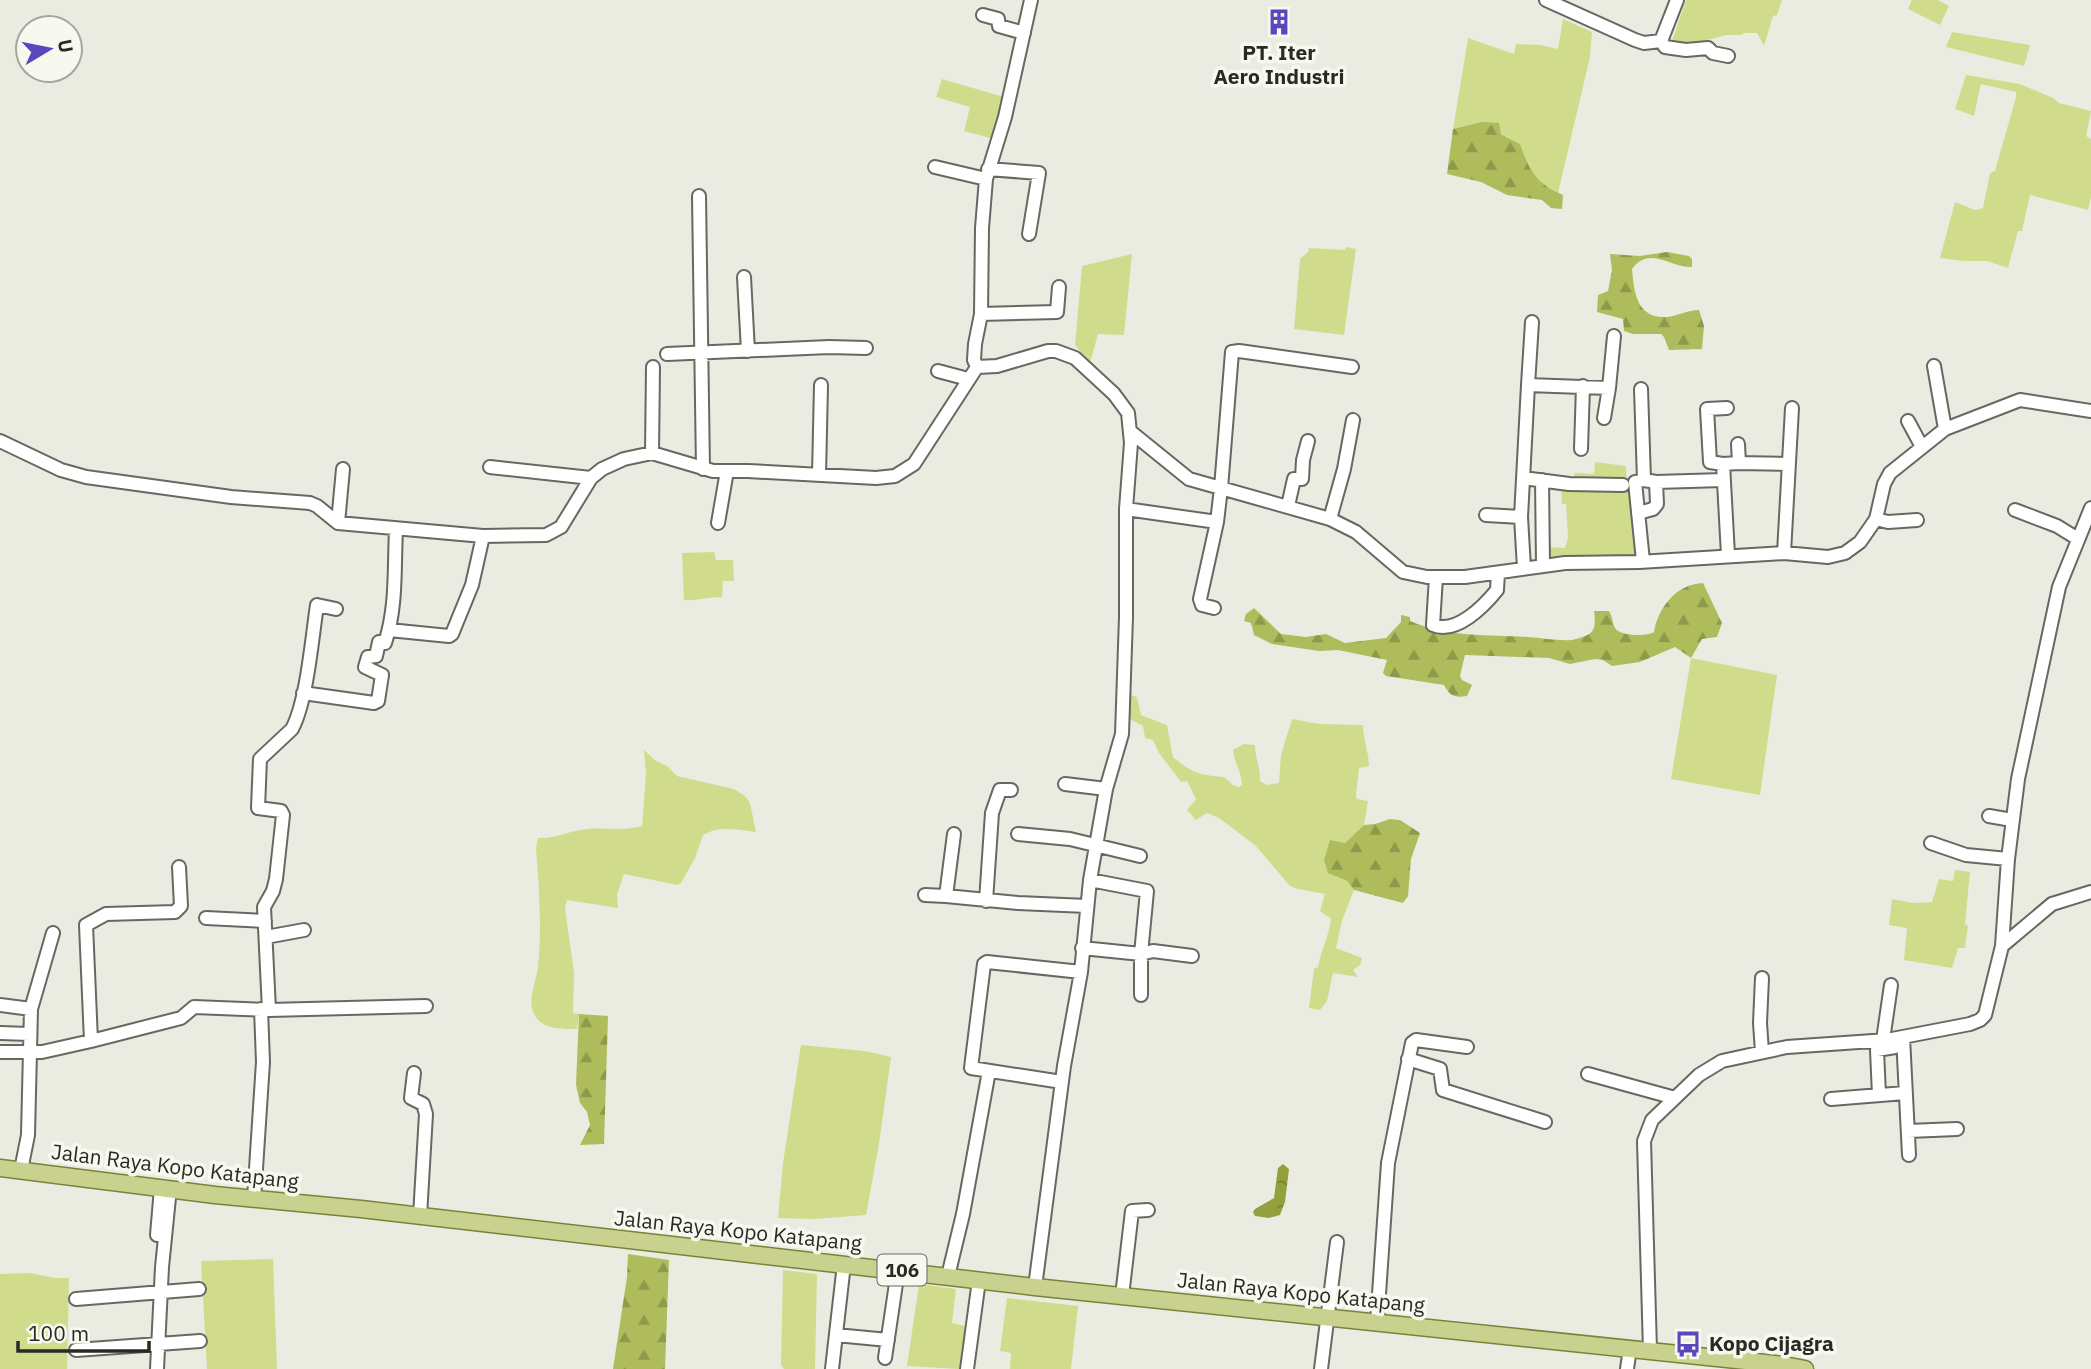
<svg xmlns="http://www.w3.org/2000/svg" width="2091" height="1369" font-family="'IBM Plex Sans',sans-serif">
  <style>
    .grass { fill: #d0dc8c }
    .forest { fill: url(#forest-firs) }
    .water { fill: url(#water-ripples) }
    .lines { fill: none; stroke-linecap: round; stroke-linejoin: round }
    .minor-casing { stroke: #676860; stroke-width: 16 }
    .major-casing { stroke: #7a823a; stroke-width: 19 }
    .minor { stroke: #fff; stroke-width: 12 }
    .major { stroke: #c9d18f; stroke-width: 16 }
    .labels { text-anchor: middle; stroke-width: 7; stroke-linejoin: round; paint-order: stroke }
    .shield { fill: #f7f9ef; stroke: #676862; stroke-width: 2 }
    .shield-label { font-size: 19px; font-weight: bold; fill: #292a26 }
    .poi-label { font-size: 21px; font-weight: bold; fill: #292a26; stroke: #f7f9ef }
    .street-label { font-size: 21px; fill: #292a26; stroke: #f7f9ef }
  </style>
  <defs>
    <pattern id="forest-firs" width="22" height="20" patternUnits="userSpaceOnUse" patternTransform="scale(1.75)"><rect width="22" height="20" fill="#afbc5b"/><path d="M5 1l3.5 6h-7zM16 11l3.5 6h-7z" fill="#8e994b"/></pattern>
    <pattern id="water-ripples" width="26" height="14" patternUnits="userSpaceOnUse" patternTransform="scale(1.75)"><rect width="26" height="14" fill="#949f3d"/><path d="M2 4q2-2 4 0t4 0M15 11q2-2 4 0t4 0" fill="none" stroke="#798233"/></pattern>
  </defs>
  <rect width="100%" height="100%" fill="#eaece2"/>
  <path class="grass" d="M1686,0H1782L1777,15L1773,16L1764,46L1757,33H1744L1742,35H1726L1692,44L1672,41Z
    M1912,0H1938L1949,6L1940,25L1908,9Z
    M1563,19L1592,32L1590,57L1558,193L1540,182L1530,171L1520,144L1481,122L1453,129L1468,38L1514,54L1516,44L1541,45L1558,49Z
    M1952,32L2030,45L2024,66L1946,47Z
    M1966,75L2020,84L2053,98L2059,103L2091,111L2086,136L2091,139V197L2088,210L2030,195L2022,231H2018L2008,268L1987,261H1964L1940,258L1955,202L1975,210L1983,208L1990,173L1995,171L2016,97V92L1981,84L1974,116L1955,109Z
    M942,79L1004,97L994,139L964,131L970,107L936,97Z
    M1346,247L1356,249L1344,335L1294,329L1300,259L1308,252L1309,248L1345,250Z
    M1132,254L1124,335L1098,334L1090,363L1075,345L1082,266Z
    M1595,462L1626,466L1627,492L1639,493L1644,558L1546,561V547L1565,548L1568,538L1566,504H1562L1561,484L1572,486L1575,473L1594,474Z
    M714,552L716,560H733L734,581H723L722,597C709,597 696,601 684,600L682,553Z
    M1691,658L1777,675L1760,795L1671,779Z
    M1127,694L1137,697L1141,715L1167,725L1173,757C1192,773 1199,775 1224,777L1233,785L1239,787L1242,785C1241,769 1234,763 1233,750L1244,744L1255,745C1255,758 1261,769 1260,781L1267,785L1279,783L1281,755L1292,719L1319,724L1363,725C1363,740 1369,752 1369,766L1359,768L1356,796L1357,799L1368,801L1364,825L1345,843L1336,877L1347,881L1354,890L1342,921L1336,948L1362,958L1360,965L1353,970L1358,977L1333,973L1327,1001L1320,1010L1309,1008L1314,969L1318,967C1321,950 1329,936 1331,919L1320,911L1325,894L1298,889L1290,886L1256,846L1219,818L1207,813L1196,820L1187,810L1196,799L1187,781L1181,782L1159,753L1153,740L1145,738L1143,726L1128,718Z
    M644,750L656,761L667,766L677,776L734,789L745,796L750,803L756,832C737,830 720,825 703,835L695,858L681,883L677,885L624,874L617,894L618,908L567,900L565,908L574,973L573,1013L579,1014L577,1029C562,1029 542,1030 534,1014C527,1001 536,981 538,967C542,928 539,887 536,848L538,838C555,839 566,832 581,830C602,826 622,832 642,826L646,774Z
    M1955,870L1970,872L1965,924L1968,926L1965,948H1958L1952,968L1904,960L1907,928L1889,925L1892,899L1913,903L1932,902L1939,879L1953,881Z
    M801,1045L865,1051L891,1057L879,1144L866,1215L814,1219L778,1218L783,1163Z
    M273,1259L277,1369H207L201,1261Z
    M783,1270L817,1274L815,1369H784L781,1365Z
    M30,1273L55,1278H69L67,1369H0V1274Z
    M919,1284L956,1289L952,1323L965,1326L959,1369L907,1366Z
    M1007,1298L1078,1306L1071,1369H1010L1011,1353L1000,1351Z"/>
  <path class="forest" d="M1481,122L1499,123L1501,134L1520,144C1530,172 1536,183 1563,195L1562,209L1551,208L1542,200L1507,195L1481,182L1447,174L1453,129Z
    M1667,252L1689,256L1692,259V267C1670,268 1650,245 1632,269C1634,291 1636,319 1667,317C1678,316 1687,310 1699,310L1704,326L1702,349L1669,350L1664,337L1661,334H1633L1624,331L1623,319L1597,312L1598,295L1608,291L1612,270L1610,254L1640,256Z
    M1703,583L1722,623L1717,637L1702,639L1691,658L1675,647L1640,662L1612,666L1603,660L1595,659L1570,664L1549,658L1465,655L1460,676L1462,680L1472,685L1467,696C1454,698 1450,696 1444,685L1386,676L1383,673L1387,660L1338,650L1319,651L1272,644L1254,635L1251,623L1244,621L1246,614L1254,608L1281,634L1306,637L1326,634L1345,643L1386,638L1401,622V615L1410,617V621C1446,637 1490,635 1528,637C1543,638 1557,641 1572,640C1592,635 1597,633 1594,611H1609C1613,617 1612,623 1615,628C1619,636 1646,637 1654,632C1658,608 1676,584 1703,583Z
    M1390,819L1400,820L1420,833L1411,859L1408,896L1403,903L1354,890L1347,881L1328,873L1324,860L1330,840L1345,843L1364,825L1375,824Z
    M579,1014L608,1016L604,1144L580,1145L590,1125L587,1112L580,1103L576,1085Z
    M628,1254L669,1260L665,1369H613L627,1277Z"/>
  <path class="water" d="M1283,1164L1289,1169L1285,1202L1280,1215L1269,1218L1255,1216L1253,1212L1255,1209L1274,1198L1278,1168Z"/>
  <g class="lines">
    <g class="minor-casing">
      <path id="minor" d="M1546,0L1635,40L1644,43L1661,41
        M983,15L998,19L999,26L1024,33
        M1661,41L1665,47L1686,50L1708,48L1713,53L1728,56
        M1661,41L1677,0
        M935,167L986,179
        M988,169L1039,173L1029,234
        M699,196L703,469
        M744,277L748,351
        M981,314L1057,312L1059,287
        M667,354L829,347L866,348
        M1934,366L1945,429
        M977,367L974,360L975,344L981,314L982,228L986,179L1005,117L1031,0
        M938,371L968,379
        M1528,385L1532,322
        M1641,389L1644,480L1656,482L1723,480
        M1604,418L1609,388
        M1908,421L1922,447
        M1131,432L1189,479L1330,519L1356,532L1403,572L1427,577H1465L1565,563L1639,562L1784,553L1828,557L1845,553L1860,542L1876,519L1884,484L1890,473L1945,429L2020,400L2091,411
        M0,441L61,470L86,477L231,497L310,503L317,506L338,523L483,536L546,535L561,527L591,478L602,469L624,459L652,453L713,471H748L876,478L895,476L914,464L977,367L997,366L1048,351H1056L1075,358L1114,394L1128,413L1131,443L1126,509V617L1122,734L1106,789L1090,880L1081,972L1064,1066L1035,1287
        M1581,449L1583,386
        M652,453L653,367
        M1739,463L1788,464
        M1723,464L1710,462L1707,409L1727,408
        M490,467L591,478
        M819,475L821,385
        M1523,478L1569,484L1623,485
        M1542,480L1543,564
        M1288,506L1294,479H1302L1303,460L1308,441
        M1126,509L1217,522
        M2015,510L2057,526L2078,539
        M1638,513L1653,509L1657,504L1656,482
        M1486,515L1521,517
        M1330,519L1344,469L1353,420
        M1876,519L1888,522L1917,520
        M338,523L343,469
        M718,523L727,471
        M1784,553L1792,408
        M1728,555L1723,464L1739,463L1738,444
        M1643,561L1635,482L1644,480
        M1524,568L1521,517L1528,385L1609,388L1614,336
        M1436,577L1433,625C1456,635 1484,606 1497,590L1498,573
        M1214,608L1202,605L1200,599L1217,522L1221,488L1232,352L1239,351L1352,367
        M389,630L449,636L452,634L472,585L483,536
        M303,693L374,703L378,701L382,675L365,667L368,657L376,656L379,642L385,643C397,606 394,568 396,530
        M1065,784L1106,789
        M1989,816L2012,820
        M954,834L946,896L1018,903L1087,906
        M1018,834L1070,839L1140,856
        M1931,843L1966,855L2008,859
        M1090,880L1147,891L1141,954V995
        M925,895L946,896
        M986,901L992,813L1000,790H1011
        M206,918L265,921
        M266,937L304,930
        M2002,946L2052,904L2091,892
        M1082,948L1141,954L1153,951L1192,956
        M0,1005L31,1009
        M269,1010L264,907L273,891L276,879L283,815L281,811L258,808L260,759L292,729C307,701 312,638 317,605L336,609
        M0,1033L29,1034
        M1903,1037L1909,1155
        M1883,1040L1891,985
        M91,1041L86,925L106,914L175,912L181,906L179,867
        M0,1052H42L91,1041L181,1018L194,1007L269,1010L426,1006
        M1762,1052L1760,1023L1762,978
        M1408,1059L1440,1069L1443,1090L1545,1122
        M414,1073L411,1098L423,1104L426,1114L420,1216
        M1588,1074L1675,1098
        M1062,1082L971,1068L984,964L987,962L1081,972
        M1879,1095L1877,1050L1895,1047
        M1831,1099L1905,1093
        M1908,1131L1957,1129
        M21,1170L28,1135L31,1009L53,933
        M254,1199L263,1062L261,1009
        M157,1235L161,1188
        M948,1276L963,1214L989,1071
        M1122,1296L1132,1211L1148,1210
        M76,1299L199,1289
        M1377,1323L1388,1163L1412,1043L1416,1040L1467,1047
        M836,1335L888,1340
        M76,1350L200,1341
        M1650,1350L1644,1141L1652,1120L1699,1075L1722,1061L1787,1047L1887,1040L1970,1024L1980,1020L1985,1015L2002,946L2008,859L2018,779L2059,587L2091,508
        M885,1358L898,1270
        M157,1369L162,1267L170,1188
        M832,1369L844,1264
        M967,1369L979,1280
        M1321,1369L1337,1242
        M1627,1369L1630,1348"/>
    </g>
    <g class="major-casing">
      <path id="major" d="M0,1168L215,1195L361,1209L1035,1287L1784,1365L1805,1369"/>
    </g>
    <use href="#minor" class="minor"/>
    <use href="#major" class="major"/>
  </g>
  <defs>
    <g id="building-bare" transform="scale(2.1)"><path d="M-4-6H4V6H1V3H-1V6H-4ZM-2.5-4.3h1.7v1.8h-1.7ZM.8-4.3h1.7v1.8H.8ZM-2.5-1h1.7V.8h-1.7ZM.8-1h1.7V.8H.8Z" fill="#5b46be" stroke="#f7f9ef" stroke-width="2.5" paint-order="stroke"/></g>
    <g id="bus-bare" transform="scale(2.1)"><path d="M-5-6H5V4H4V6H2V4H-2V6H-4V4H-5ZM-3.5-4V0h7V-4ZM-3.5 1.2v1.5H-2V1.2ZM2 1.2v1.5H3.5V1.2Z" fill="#5b46be" stroke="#f7f9ef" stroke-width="2.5" paint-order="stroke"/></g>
  </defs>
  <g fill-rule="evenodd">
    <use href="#building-bare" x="1279" y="22"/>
    <use href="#bus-bare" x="1688" y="1344"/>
  </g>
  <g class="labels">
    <rect class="shield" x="877.5" y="1254.5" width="49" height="31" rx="5"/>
    <g class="shield-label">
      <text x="902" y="1277">106</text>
    </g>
    <g class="poi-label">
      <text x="1279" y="60">PT. Iter<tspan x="1279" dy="24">Aero Industri</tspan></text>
      <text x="1709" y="1351" text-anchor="start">Kopo Cijagra</text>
    </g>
    <g class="street-label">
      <text transform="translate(175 1167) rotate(7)" y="7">Jalan Raya Kopo Katapang</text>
      <text transform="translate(738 1231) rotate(6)" y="7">Jalan Raya Kopo Katapang</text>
      <text transform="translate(1301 1293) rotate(6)" y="7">Jalan Raya Kopo Katapang</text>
    </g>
  </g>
  <g transform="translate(49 49) rotate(80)"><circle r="33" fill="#f7f9ef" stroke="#a5a69f" stroke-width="2"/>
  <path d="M0-5L12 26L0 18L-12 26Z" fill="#5b46be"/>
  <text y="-10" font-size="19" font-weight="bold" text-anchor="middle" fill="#292a26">U</text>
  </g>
  <path d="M18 1341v10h131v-10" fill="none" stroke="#292a26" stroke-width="3.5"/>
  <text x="28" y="1341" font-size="21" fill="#292a26" stroke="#f7f9ef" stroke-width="5" paint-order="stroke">100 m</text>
</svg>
